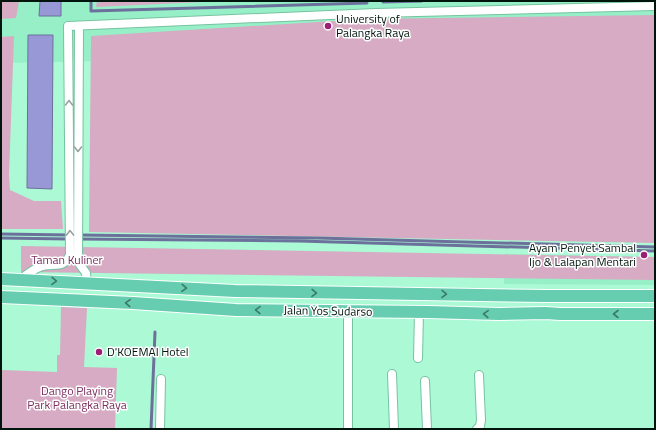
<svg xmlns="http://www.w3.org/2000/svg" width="656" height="430" font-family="'Titillium Web',sans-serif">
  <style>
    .built { fill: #97efc8 }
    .green { fill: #d6abc3 }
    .water { fill: #9998d7; stroke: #6b719a }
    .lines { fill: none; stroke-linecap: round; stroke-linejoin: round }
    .stream { stroke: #6b719a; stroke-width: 3 }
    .minor-casing { stroke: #76c3a1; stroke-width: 10 }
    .primary-casing { stroke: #fff; stroke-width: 14 }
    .minor { stroke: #fff; stroke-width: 8 }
    .primary { stroke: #67cdb0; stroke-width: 12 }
    .oneway { stroke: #99a29e }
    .oneway2 { stroke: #397b67 }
    .poi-dot { fill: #9d1f75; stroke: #fff; stroke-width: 1.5 }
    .labels { text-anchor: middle; stroke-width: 3; stroke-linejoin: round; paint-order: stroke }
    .poi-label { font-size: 12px; fill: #00160d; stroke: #fff; text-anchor: start }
    .park-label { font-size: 12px; fill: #7b2e5f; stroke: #fff }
    .street-label { font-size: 12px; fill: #00160d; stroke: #fff }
  </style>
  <rect width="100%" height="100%" fill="#abf9d5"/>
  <path class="built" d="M1,1H655V50L1,63Z
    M505,254L655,257V285L504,284Z"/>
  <path class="green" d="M1,1H19L16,18L1,19Z
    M97,1H224L96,7Z
    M655,15V243L89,232L91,36L366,19Z
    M14,36L9,175L10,190L34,201H61L63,229H1V37Z
    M21,246L655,257V280L21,272Z
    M61,307L87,308L84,367L117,368L115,429H1V370L57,372V355H60Z"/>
  <path class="water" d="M40,1H61V16H39Z
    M28,35H53L52,189L27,188Z"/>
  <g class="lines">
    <path class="stream" d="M91,1V11L367,3
      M383,2L422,1
      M1,234L69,235
      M79,235L318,238L655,247
      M1,238L69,239
      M79,239L299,241L655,251
      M151,429L155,332"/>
    <g class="minor-casing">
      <path id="minor" d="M79,26L78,262L86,273L87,283
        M20,280C27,274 34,269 42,266C54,263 64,269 70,255L68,26L376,13L655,6
        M348,311V429
        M418,358L419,312
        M392,374L394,429
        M425,381L427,429
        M160,429L161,379
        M477,429L480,426L481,420L479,375"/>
    </g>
    <g class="primary-casing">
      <path id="primary" d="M1,279L235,291L546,296H655
        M1,297L133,303L236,310L428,312L499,314L546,313L560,314H655"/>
    </g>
    <use href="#minor" class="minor"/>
    <use href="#primary" class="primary"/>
  </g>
  <defs><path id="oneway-chevron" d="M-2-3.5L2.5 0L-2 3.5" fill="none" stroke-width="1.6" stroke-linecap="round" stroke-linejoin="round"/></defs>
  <g class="oneway">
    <use href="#oneway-chevron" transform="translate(69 103) rotate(-90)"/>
    <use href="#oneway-chevron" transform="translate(78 149) rotate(90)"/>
    <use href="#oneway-chevron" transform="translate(70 233) rotate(-91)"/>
  </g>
  <g class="oneway2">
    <use href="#oneway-chevron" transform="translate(54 281) rotate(2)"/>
    <use href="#oneway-chevron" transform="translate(184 288) rotate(3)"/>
    <use href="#oneway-chevron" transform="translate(314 293) rotate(1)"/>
    <use href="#oneway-chevron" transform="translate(444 294) rotate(1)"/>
    <use href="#oneway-chevron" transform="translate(128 303) rotate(-177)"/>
    <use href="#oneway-chevron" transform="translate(258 310) rotate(-179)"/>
    <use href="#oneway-chevron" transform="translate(486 314) rotate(-178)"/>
    <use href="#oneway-chevron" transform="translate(616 314) rotate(180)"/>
  </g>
  <g class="poi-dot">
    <circle cx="328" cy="26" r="4"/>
    <circle cx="644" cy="255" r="4"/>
    <circle cx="99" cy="352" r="4"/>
  </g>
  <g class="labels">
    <g class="poi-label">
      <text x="336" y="23">University of<tspan x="336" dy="14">Palangka Raya</tspan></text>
      <text x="636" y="252" text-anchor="end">Ayam Penyet Sambal<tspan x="636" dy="14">Ijo &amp; Lalapan Mentari</tspan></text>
      <text x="107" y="356">D'KOEMAI Hotel</text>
    </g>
    <g class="park-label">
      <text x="67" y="264">Taman Kuliner</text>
      <text x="77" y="395">Dango Playing<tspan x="77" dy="14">Park Palangka Raya</tspan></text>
    </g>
    <g class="street-label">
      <text transform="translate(328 311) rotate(1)" y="4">Jalan Yos Sudarso</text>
    </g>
  </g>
  <rect width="656" height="430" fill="none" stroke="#00160d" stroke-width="4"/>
</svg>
